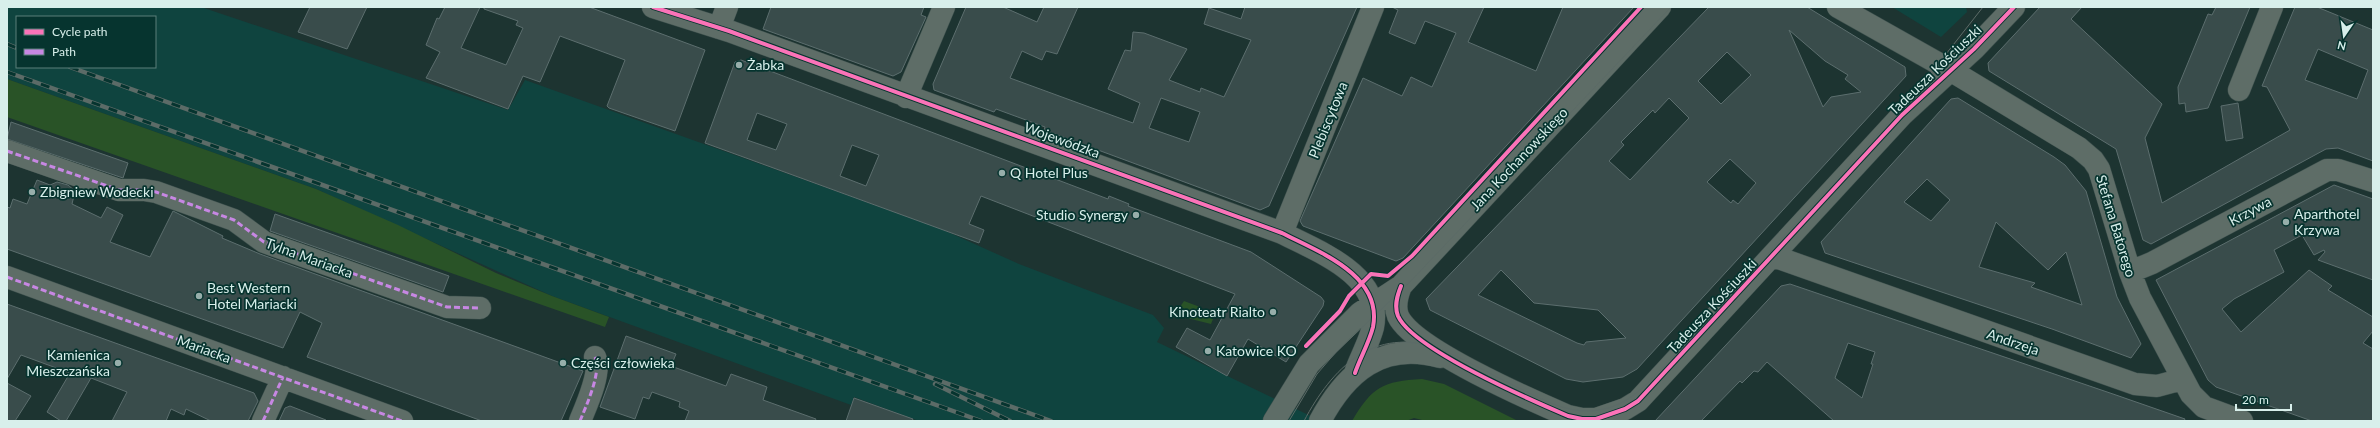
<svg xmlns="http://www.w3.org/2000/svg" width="2380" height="428" font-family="Lato,sans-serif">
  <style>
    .built { fill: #0f443f; fill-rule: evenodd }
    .green { fill: #295327 }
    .building { fill: #394c4b; stroke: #5c6e6e; fill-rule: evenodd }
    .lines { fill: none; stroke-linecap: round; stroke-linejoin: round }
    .minor-casing { stroke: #3d504d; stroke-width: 23 }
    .minor { stroke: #5e6d67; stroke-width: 22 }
    .tram { stroke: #5c6b67; stroke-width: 1 }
    .rail-casing { stroke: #5c6b67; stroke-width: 4.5 }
    .rail { stroke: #06342f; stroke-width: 3; stroke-dasharray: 9; stroke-linecap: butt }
    .quiet { stroke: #c787e3; stroke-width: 3; stroke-dasharray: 6 3; stroke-linecap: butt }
    .cycleway-casing { stroke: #06342f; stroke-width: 6 }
    .cycleway { stroke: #fb73b8; stroke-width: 4 }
    .poi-dot { fill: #97aeaa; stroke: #06342f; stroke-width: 1.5 }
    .labels { text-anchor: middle; stroke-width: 3.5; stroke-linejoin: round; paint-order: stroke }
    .poi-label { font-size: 14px; fill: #d8efeb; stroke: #06342f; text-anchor: start }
    .street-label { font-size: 14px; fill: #d8efeb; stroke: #06342f }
  </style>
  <rect width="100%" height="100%" fill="#1d3431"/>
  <path class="built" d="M7,7H201L508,110L525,80L939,228L1019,264L1153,315L1164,328L1157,342L1321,421H919L854,397L851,405L552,296L316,189L7,79ZM17,17H155V67H17Z
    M1892,7H1966L1967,12L1941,37Z"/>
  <path class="green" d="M7,79L316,189L398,225L496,273L552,296L609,317L605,327L7,117Z
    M1184,301L1200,307L1198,311L1213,319L1211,324L1187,318L1180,307Z
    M1422,379L1444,384L1518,421H1426L1414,418L1406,421H1352C1372,387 1383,381 1422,379Z"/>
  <path class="building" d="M310,7H367L347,49L298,32Z
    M445,7H480L461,48L506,65L523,28L516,25L518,21L484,9V7H589L705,50L675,131L609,108L607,106L625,60L560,36L540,82L523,76L508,109L426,78L440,52L426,45L437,18L439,19Z
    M771,7H924L921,15L926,17L901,72L893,76L763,29Z
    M966,7H1003L1037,22L1044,7H1078L1057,54L1046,51L1042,60L1022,51L1010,78L1133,123L1140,103L1108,89L1125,50L1131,51L1133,32L1144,33L1187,49L1169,80L1200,92L1201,88L1224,97L1251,40L1204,24L1209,8L1241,19L1245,7H1357L1269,206L1260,210L1044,130L1045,127L996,109L994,112L934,90L933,84ZM1161,98L1200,112L1189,142L1149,128Z
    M1392,7H1484L1468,42L1536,71L1563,7H1634L1403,258L1396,261L1303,226L1300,221L1363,78L1402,96L1411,77L1432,87L1456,33L1425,21L1415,44L1389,33L1398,10Z
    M1709,7H1807L1905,67L1906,76L1637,369L1623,377L1583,382L1566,379L1430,310L1426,299ZM1789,30L1825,61L1848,75L1845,79L1861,92L1831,97L1823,107ZM1727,52L1751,75L1721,104L1698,81ZM1669,98L1689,118L1630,180L1609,161L1624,145L1621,142L1653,110L1655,113ZM1730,159L1756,183L1738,204L1733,200L1731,203L1707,182ZM1501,270L1534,303L1598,310L1626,338L1586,342L1584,345L1577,343L1478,295Z
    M2040,7H2082L2071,19L2162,104L2145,138L2162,203L2290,130L2267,87L2262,86L2295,7H2317L2373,30V161L2338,148L2326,149L2151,244L2143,240L2116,149L1989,71L1988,63ZM2318,49L2368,70L2357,99L2305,80Z
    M2216,7H2250L2208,108L2186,112L2185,103L2179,104L2178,87L2208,14L2212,15Z
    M741,60L1108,199L1109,196L1129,204L1128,206L1251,252L1321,297L1324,301L1323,306L1286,362L1248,339L1227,376L1176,347L1187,328L1210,340L1235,294L981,196L969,224L984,230L979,243L705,143L735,62ZM757,113L787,124L776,150L747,140ZM852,145L879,155L866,186L840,176Z
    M1958,98L2054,157L2065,165L2086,191L2117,297L2141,344L2131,358L2052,329L1825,253L1821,242L1951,99ZM1927,179L1950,200L1931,221L1904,202ZM1996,222L2048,270L2066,252L2082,305L2031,287L2035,283L1979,267Z
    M2238,103L2243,138L2226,141L2221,106Z
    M11,122L128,163L123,178L7,139Z
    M37,180L50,185L57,182L68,185L75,191L72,204L101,218L107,207L123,215L110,242L150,257L173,211L223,236L222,238L260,254L583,371L561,421H482L307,357L322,323L300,312L283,348L7,249V207L10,208L13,199L27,204Z
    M2334,185L2373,199V280L2318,260L2325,252L2324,250L2314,255L2302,235L2274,250L2284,272L2234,299L2222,309L2241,332L2309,270L2332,286L2328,290L2373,317V331L2363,343L2373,349V421H2312L2216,387L2208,380L2156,280Z
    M275,214L449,276L443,292L270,231Z
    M1790,284L2113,394L2185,419L2184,421H1834L1767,362L1758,372L1754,371L1742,383L1740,381L1701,421H1655L1781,286ZM1848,343L1875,352L1871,364H1873L1862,398L1835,378Z
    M7,304L254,393L258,401L248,421H211L186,409L184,415L171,409L166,421H112L127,392L91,378L66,421H61L47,412L70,373L21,355L7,379Z
    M626,336L676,354L671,366L726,386L731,374L767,387L763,400L816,419L815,421H685L689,411L679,407L680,402L652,392L649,399L643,397L635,419L600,407Z
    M7,383L31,396L15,421H7Z
    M854,398L913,419L912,421H846Z
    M290,406L326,420V421H279L285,408Z"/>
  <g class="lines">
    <g class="minor-casing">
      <path id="minor" d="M653,7L729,31L1282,233C1319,252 1383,275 1373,327C1369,343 1360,358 1355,373
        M1838,7L1950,70L2079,148L2093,160L2099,169L2130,272L2140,298L2191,394L2204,407L2242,421
        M719,28L727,7
        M2239,90L2272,7
        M906,97L944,7
        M7,151L119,190H144L156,192L234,220L264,242L447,307L480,308
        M1282,233L1373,7
        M1773,256L2135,384L2157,386L2183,379
        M2130,272L2152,263L2327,170H2338L2373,181
        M7,277L402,421
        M1401,286C1397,296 1394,306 1398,316C1413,349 1533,401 1568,416L1582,419H1596L1625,409L1638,401L1902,115L1974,49L2014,7
        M263,421L283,377
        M580,421C586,406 602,372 595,357
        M1274,421L1309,364L1360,313L1401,286L1660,7
        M1320,421C1346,372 1382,341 1440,357"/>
    </g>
    <use href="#minor" class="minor"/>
    <path class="tram" d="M1289,421L1317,374L1336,352L1407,285L1671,7
      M1304,421C1332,368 1374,325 1439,349C1468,360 1495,377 1523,390C1549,403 1574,416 1604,409C1631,403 1648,383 1666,364L1913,96L1983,7"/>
    <g class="rail-casing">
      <path id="rail" d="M7,44L17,48
        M70,67L1051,421
        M7,72L981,421
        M935,384L1010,421"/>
    </g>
    <use href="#rail" class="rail"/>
    <path class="quiet" d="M7,151L119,190H144L156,192L234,220L264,242L447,307L480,308
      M7,277L402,421
      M263,421L283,377
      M580,421C586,406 602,372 595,357"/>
    <g class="cycleway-casing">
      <path id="cycleway" d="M653,7L729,31L1282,233C1319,252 1383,275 1373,327C1369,343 1360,358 1355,373
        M1401,286C1397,296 1394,306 1398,316C1413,349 1533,401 1568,416L1582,419H1596L1625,409L1638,401L1902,115L1974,49L2014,7
        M1306,346L1340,311L1349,296L1371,274L1388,276L1412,256L1641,7"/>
    </g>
    <use href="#cycleway" class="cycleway"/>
  </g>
  <g class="poi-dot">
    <circle cx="739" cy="65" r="4"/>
    <circle cx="1002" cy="173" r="4"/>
    <circle cx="32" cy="192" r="4"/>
    <circle cx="1136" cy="215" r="4"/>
    <circle cx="2286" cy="222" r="4"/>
    <circle cx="199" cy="296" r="4"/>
    <circle cx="1273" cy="312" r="4"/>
    <circle cx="1208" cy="351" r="4"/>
    <circle cx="118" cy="363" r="4"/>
    <circle cx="563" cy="363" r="4"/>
  </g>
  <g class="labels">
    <g class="poi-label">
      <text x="747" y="70">Żabka</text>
      <text x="1010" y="178">Q Hotel Plus</text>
      <text x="40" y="197">Zbigniew Wodecki</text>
      <text x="2294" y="219">Aparthotel<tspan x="2294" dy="16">Krzywa</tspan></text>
      <text x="1128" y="220" text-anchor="end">Studio Synergy</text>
      <text x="207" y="293">Best Western<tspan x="207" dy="16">Hotel Mariacki</tspan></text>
      <text x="1265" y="317" text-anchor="end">Kinoteatr Rialto</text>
      <text x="1216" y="356">Katowice KO</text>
      <text x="110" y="360" text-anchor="end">Kamienica<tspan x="110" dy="16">Mieszczańska</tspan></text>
      <text x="571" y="368">Części człowieka</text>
    </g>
    <g class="street-label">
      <text transform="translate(1935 70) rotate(-44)" y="5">Tadeusza Kościuszki</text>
      <text transform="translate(1328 120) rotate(-68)" y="5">Plebiscytowa</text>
      <text transform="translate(1062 140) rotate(20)" y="5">Wojewódzka</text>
      <text transform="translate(1519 159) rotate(-47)" y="5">Jana Kochanowskiego</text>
      <text transform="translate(2250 211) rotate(-28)" y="5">Krzywa</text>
      <text transform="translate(2116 226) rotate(73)" y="5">Stefana Batorego</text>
      <text transform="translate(309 258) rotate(20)" y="5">Tylna Mariacka</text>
      <text transform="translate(1712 306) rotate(-47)" y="5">Tadeusza Kościuszki</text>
      <text transform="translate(2013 342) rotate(19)" y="5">Andrzeja</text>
      <text transform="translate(204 349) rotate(20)" y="5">Mariacka</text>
    </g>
  </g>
  <rect width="2380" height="428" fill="none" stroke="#d8efeb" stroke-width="16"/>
  <rect x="16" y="16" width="140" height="52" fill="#06342f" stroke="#5a7f7a"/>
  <rect x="24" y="29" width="20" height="6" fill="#fb73b8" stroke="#5a7f7a"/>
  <text x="52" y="36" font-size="12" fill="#d8efeb">Cycle path</text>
  <rect x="24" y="49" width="20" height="6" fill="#c787e3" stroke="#5a7f7a"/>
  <text x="52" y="56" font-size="12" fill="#d8efeb">Path</text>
  <g transform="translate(2344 36) rotate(193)" stroke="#06342f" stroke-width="3" paint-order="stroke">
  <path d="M0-3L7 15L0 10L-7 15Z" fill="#d8efeb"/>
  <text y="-6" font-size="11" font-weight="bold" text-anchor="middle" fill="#d8efeb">N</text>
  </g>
  <path d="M2236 404v6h55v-6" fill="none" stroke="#d8efeb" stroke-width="2"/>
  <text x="2242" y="404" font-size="12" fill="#d8efeb" stroke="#06342f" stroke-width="3" paint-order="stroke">20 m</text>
</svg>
